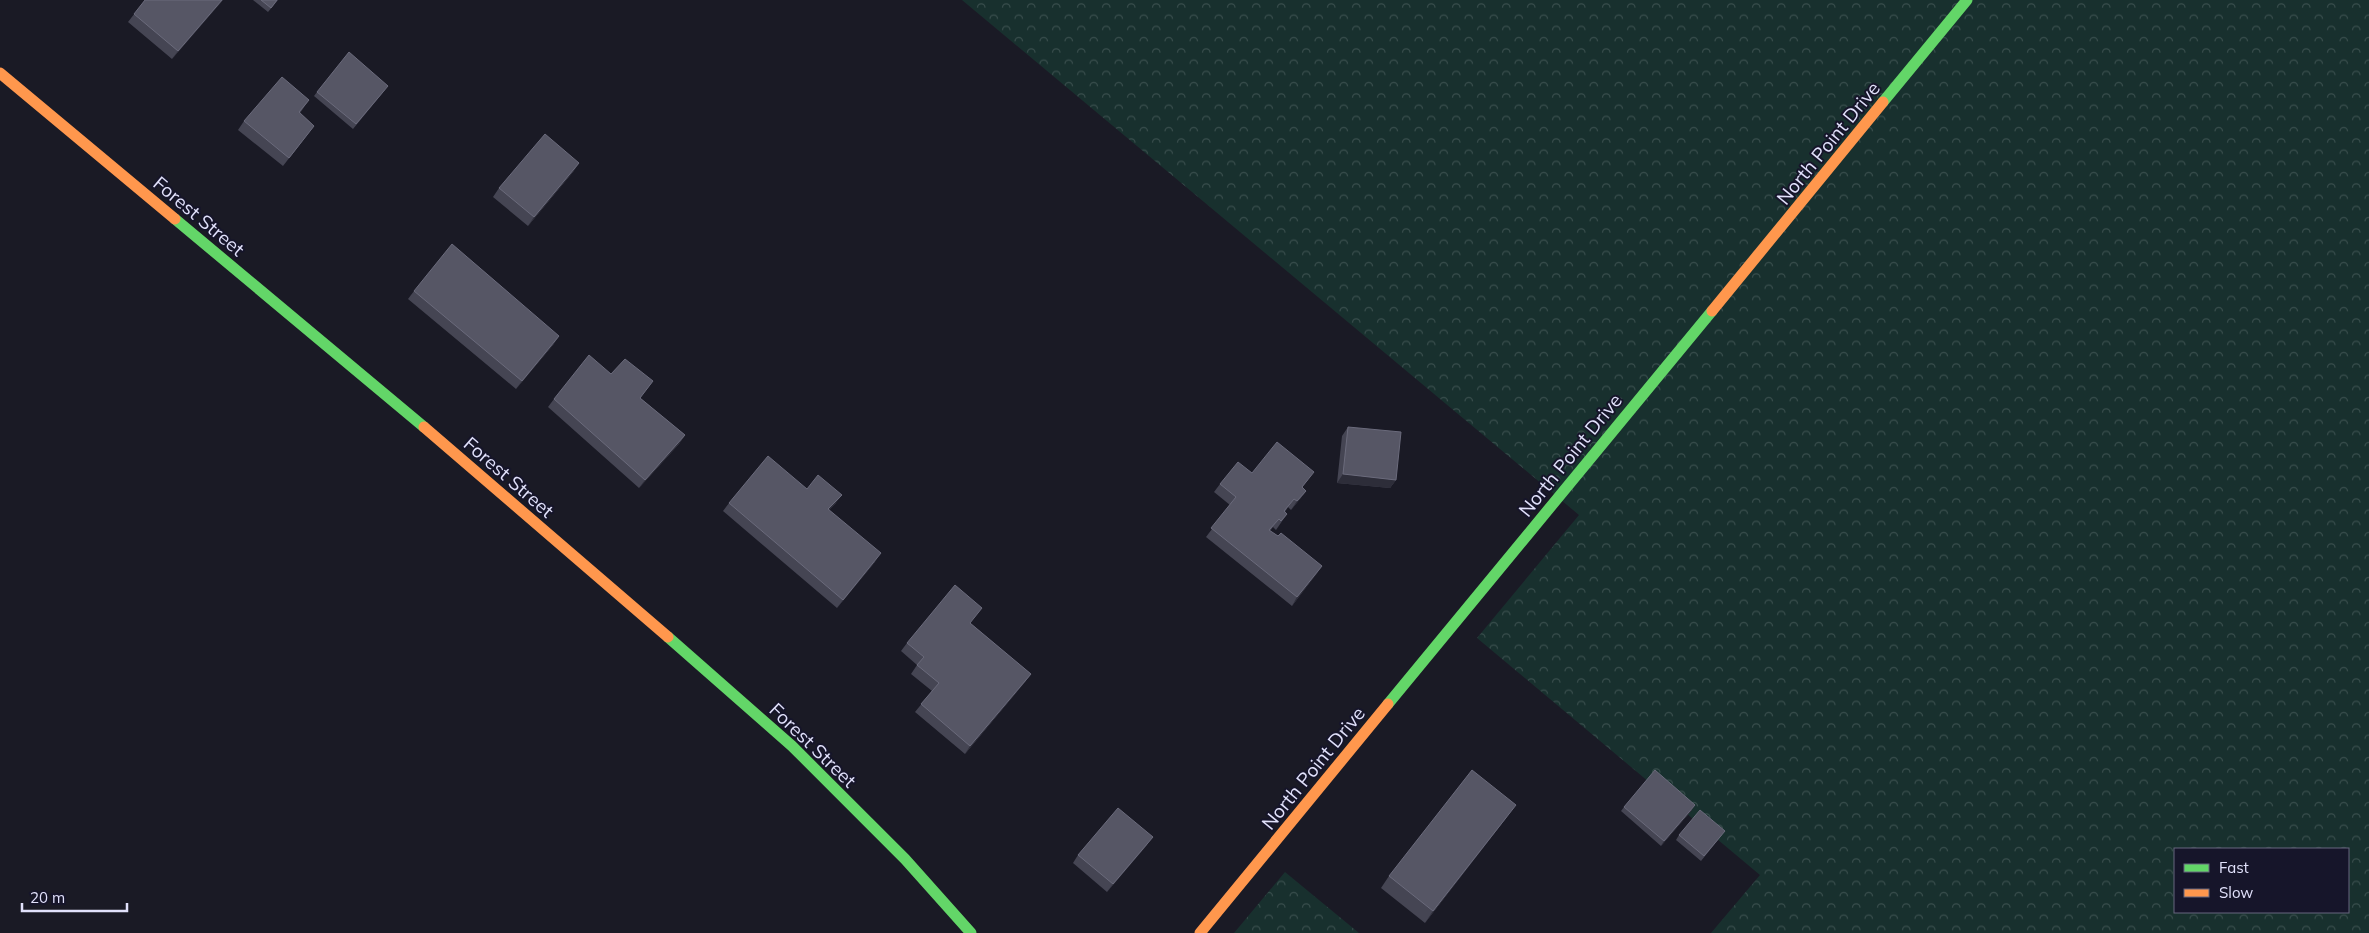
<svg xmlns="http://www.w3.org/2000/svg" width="2369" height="933" font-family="Mulish,sans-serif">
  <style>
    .forest { fill: url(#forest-crowns); fill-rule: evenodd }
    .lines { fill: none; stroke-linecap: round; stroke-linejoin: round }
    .fast { stroke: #63d668; stroke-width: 11 }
    .slow { stroke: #ff974d; stroke-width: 11 }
    .wall { fill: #454553 }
    .shaded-wall { fill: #2d2d39 }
    .building { fill: #565665; stroke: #6b6b7c }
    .labels { text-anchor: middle; stroke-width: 4; stroke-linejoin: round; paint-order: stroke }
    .street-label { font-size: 19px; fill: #e1e1fb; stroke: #16152a }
  </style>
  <defs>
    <pattern id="forest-crowns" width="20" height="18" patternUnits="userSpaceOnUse" patternTransform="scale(1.25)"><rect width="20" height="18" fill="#18302e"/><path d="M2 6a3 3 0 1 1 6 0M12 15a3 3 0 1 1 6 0" fill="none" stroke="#394e4d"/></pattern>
  </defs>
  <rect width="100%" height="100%" fill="#1a1a25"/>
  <path class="forest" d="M962,0H2369V933H1711L1760,875L1477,638L1579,515ZM2175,849H2348V912H2175Z
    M1285,872L1359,933H1234Z"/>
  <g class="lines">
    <path class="fast" d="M1883,102L1967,0
      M175,219L424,427
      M668,637L792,746L905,859L971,933
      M1388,704L1712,311"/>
    <path class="slow" d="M0,73L175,219
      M1712,311L1883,102
      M424,427L668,637
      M1200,933L1388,704"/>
  </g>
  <path class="wall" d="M145,0H223L172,59L128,22Z
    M253,0H278L268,12Z
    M385,90L353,129L314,96L317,92Z
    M309,100L300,113L314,126L283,166L238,130L244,121Z
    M579,163L573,172L528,226L493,197L499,188Z
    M414,291L559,336L553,345L516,389L408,299Z
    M611,374L653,381L640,398L685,435L679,444L639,488L548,407L554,399Z
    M1348,427L1396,480L1390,488L1337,483L1342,436Z
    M1252,473L1308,480L1302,487L1306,491L1300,499L1291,510L1288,507L1285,512L1287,514L1276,530L1273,527L1270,531L1322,566L1292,606L1206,537L1230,505L1214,492L1220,484Z
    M729,503H836L829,510L875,562L837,608L723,511Z
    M970,623L1031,674L1025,682L965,754L915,712L932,691L911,674L917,665L901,651L907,643Z
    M1624,807L1692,810L1661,846L1621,811Z
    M1507,817L1425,923L1381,888L1389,876Z
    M1679,835H1722L1701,861L1676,840Z
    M1147,845L1107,892L1073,863L1078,855Z"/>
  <path class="shaded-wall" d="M222,0H223L172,59L178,51Z
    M579,163L573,172L528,226L534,217Z
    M559,336L553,345L516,389L522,381Z
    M685,435L679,444L639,488L645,480Z
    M1343,474L1396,480L1390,488L1337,483Z
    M1306,491L1300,499L1291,510L1297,501Z
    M842,495L836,503L822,517L828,509Z
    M881,553L875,562L837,608L843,600Z
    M1322,566L1316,575L1292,606L1297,597Z
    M1031,674L1025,682L965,754L970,746Z
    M1516,805L1507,817L1425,923L1433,911Z
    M1695,805L1692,810L1661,846L1664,841Z
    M1153,837L1147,845L1107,892L1113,884Z"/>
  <path class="building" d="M145,0H222L178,51L134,14Z
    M261,0H277L271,8Z
    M349,52L388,86L356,124L317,92Z
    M282,77L309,100L299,112L314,126L289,158L244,121Z
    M545,134L579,163L534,217L499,188Z
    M452,244L559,336L522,381L414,291Z
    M589,355L611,374L625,359L653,381L640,398L685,435L645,480L554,399Z
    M1348,427L1401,432L1396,480L1343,474Z
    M1277,442L1314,472L1302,487L1306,491L1297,501L1294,499L1284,511L1287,514L1281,521L1279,519L1269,530L1278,536L1281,533L1322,566L1297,597L1211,528L1236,497L1220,484L1238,462L1252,473Z
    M768,456L807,489L818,475L842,495L828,509L881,553L843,600L729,503Z
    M955,585L982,608L970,623L1031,674L970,746L921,704L939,683L917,665L924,657L907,643Z
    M1472,770L1516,805L1433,911L1389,876Z
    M1655,770L1695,805L1664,841L1624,807Z
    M1118,808L1153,837L1113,884L1078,855Z
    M1700,810L1725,831L1704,856L1679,835Z"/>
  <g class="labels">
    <g class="street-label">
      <text transform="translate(1828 143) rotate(-51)" y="7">North Point Drive</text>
      <text transform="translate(199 216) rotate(40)" y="7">Forest Street</text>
      <text transform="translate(1570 455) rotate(-51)" y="7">North Point Drive</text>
      <text transform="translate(509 477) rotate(41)" y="7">Forest Street</text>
      <text transform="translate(813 745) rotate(44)" y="7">Forest Street</text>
      <text transform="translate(1313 768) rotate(-51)" y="7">North Point Drive</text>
    </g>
  </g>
  <rect x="2174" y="848" width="175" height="65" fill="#16152a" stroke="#67677e"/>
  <rect x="2184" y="864" width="25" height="8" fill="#63d668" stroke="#67677e"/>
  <text x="2219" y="873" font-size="15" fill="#e1e1fb">Fast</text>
  <rect x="2184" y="889" width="25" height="8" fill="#ff974d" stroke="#67677e"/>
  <text x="2219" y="898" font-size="15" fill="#e1e1fb">Slow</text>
  <path d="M22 903v8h105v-8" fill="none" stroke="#e1e1fb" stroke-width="2.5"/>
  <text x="30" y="903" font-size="15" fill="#e1e1fb" stroke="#16152a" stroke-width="4" paint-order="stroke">20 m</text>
</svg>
